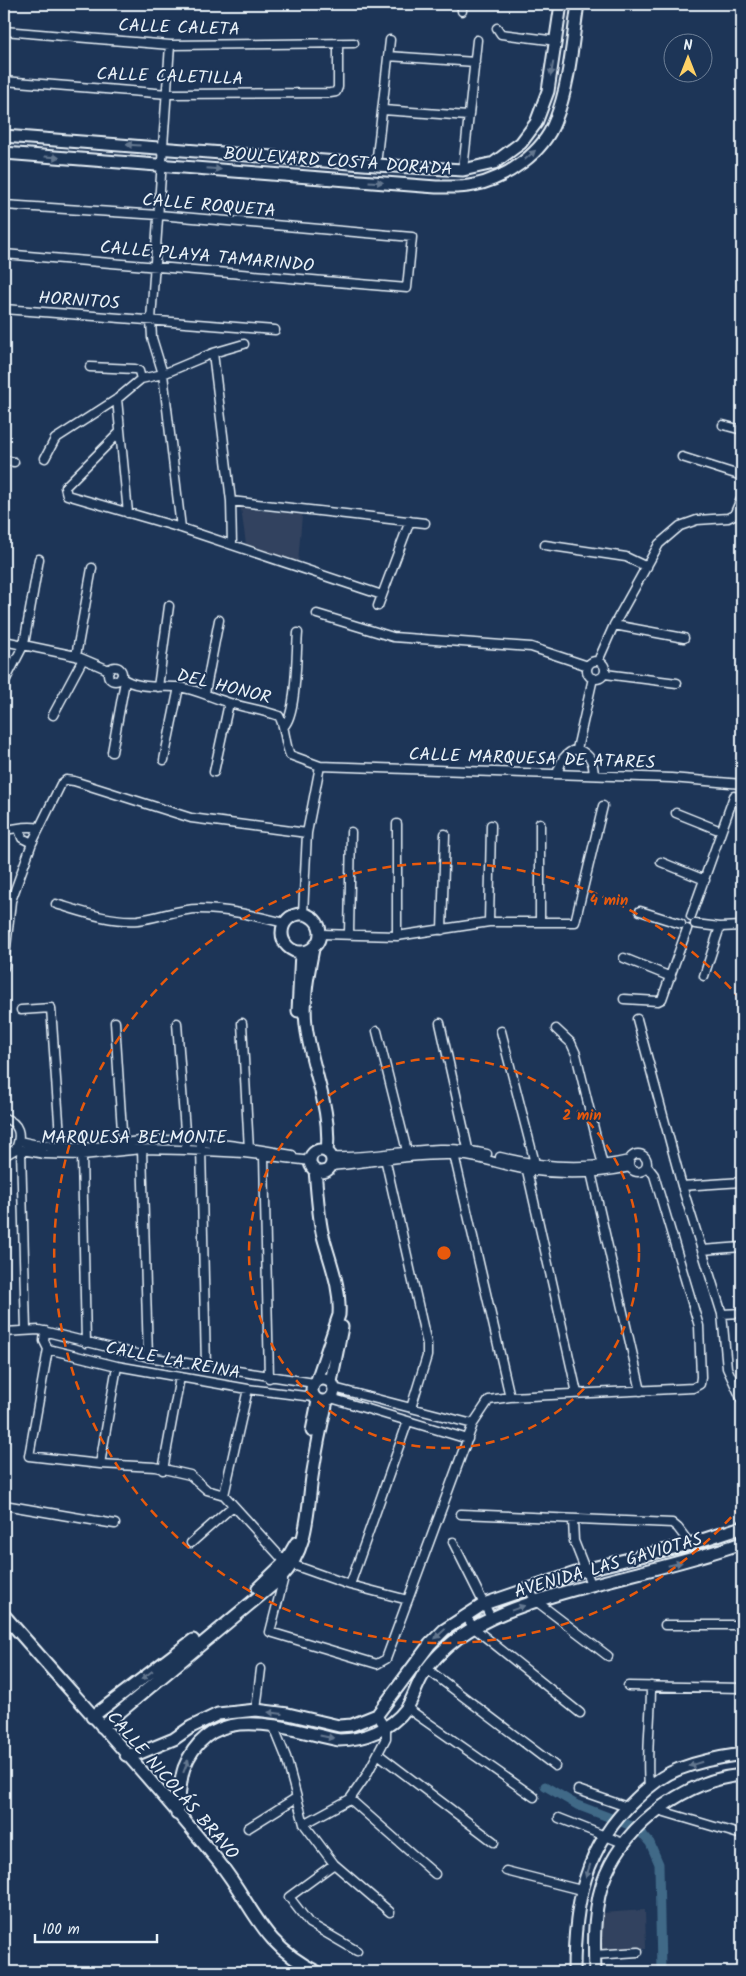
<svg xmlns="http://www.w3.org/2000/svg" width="746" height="1976" font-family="Kalam,sans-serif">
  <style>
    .built { fill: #33435e }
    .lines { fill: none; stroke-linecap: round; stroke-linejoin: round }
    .canal { stroke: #406987; stroke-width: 9 }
    .street-casing { stroke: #e8f1f8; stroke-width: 11 }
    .secondary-casing { stroke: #e8f1f8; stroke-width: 15 }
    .street { stroke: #1d3557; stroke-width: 8 }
    .secondary { stroke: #1d3557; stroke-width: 11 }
    .oneway { fill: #64778f }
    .ring { fill: none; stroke: #e8590c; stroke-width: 2.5; stroke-dasharray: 9 6 }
    .labels { text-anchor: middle; stroke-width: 4; stroke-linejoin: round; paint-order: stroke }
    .street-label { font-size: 18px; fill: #e8f1f8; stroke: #1d3557 }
    .centre { fill: #e8590c; stroke: #1d3557; stroke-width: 2.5 }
    .ring-label { font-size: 15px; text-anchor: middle; font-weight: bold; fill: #e8590c; stroke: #1d3557; stroke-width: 4; stroke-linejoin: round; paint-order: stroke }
  </style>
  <rect width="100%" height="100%" fill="#1d3557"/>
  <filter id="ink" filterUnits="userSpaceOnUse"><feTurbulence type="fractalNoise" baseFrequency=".02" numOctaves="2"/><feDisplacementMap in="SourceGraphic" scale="10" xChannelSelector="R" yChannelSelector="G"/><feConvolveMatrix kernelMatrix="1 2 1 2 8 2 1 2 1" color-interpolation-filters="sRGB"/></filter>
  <g filter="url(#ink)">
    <path class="built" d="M241,508L302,515L298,563L246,544Z
      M645,1910L646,1949L600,1950L602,1913Z"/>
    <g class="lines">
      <path class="canal" d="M545,1786L577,1805L637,1828L650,1843L659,1864L661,1972"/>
      <g class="street-casing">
        <path id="street" d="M462,11V4
          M497,28L501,34L557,41
          M4,31L170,45L354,43
          M170,45L151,320L152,338L163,374L181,528
          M388,56L475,62
          M4,81L168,94L330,93L336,92L338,87V44
          M383,110L468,116
          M376,165L390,40
          M463,170L477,40
          M4,205L159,215L412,237L407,288L4,254
          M4,309L275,330
          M213,353L231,501L232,545
          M90,367L135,369L139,371L141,379
          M117,399L128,513
          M723,425L742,430
          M119,433L65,487L67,495L181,528L382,595
          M682,457L742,476
          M45,458L55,439L117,399L141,379L163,374L213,353L244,344
          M4,460L14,462
          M231,501L425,523
          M545,545L626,557L647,567
          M378,606L410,521
          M317,614L393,637L531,647L588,666
          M614,625L684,638
          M4,641L76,656L109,670
          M76,656L92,568
          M587 670a9 9 0 1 1 18 0a9 9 0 1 1-18 0Z
          M598,661L614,625L659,544L680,526L697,520L728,518L734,515L742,497
          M108 674a7 7 0 1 1 14 0a7 7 0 1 1-14 0Z
          M605,674L677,683
          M121,677C135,689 161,686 178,687C196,689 212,698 230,703C246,708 263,710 279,716C286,728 284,742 290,755L320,766L671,778L742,784
          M4,683L24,644L39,559
          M158,687L169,606
          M205,693L219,620
          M53,715L83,659
          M284,726C297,714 296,653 298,633
          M577,749L593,678
          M112,752L125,681
          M164,760L179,687
          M214,772L229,703
          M557,774C561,761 564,753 577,749C591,755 593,761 594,775
          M676,813L721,831
          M540,823V921
          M397,824V936
          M19,829L22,838L32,843
          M4,830C17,829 26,825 39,828
          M661,862L705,880
          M56,904C83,912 110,922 138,920C158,918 178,909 198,909C228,909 256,916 285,923
          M640,911L681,924
          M303,914L307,833L320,766
          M691,916L734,796
          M489,922L491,825
          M695,924L720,927L742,926
          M442,930L445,834
          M349,933L351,832
          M321,934L397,936L489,922H575L603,806
          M624,958L671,977
          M4,967L11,901L32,843L61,784L66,780L74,781L191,818L307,833
          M704,976L720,927
          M624,999L658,1001L662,999L687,929
          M21,1010L51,1008L61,1150
          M637,1019L682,1186L722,1314L727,1368L742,1400
          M115,1022L123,1147
          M177,1023L186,1145
          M242,1023L249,1150
          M440,1023L469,1153
          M556,1029L571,1043L576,1054L604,1170
          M377,1031L408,1155
          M501,1031L536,1167
          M4,1075L5,1070
          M4,1118C19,1123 22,1134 16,1149L4,1156
          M19,1141C44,1147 69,1149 95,1147C115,1145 135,1140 156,1140C202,1140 247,1147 292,1155
          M201,1147L206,1367
          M16,1149L45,1154L82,1155L142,1149L186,1150L244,1153L311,1161
          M142,1149L148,1357
          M21,1150L26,1330
          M453,1150L510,1397
          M629 1163a9 9 0 1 1 18 0a9 9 0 1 1-18 0Z
          M82,1155L86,1343
          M264,1156L269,1378
          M331,1157C386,1160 430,1140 487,1154
          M500,1157C542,1167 588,1170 629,1160
          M385,1158L427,1344V1356L411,1408
          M331,1166C371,1162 413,1154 453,1155C479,1155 502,1166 528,1170C562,1175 597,1174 630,1167
          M526,1166L577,1393
          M590,1168L641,1391
          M682,1186L742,1182
          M702,1250L742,1247
          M722,1314L742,1313
          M45,1331L44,1341L48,1349L117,1366L248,1389L313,1397
          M4,1332L39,1330L148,1357L314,1383
          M48,1349L29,1456L100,1464L155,1467L190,1475L207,1490L224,1495L285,1562L350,1585L408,1600
          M334,1388L473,1424
          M331,1398L468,1439
          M100,1464L117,1366
          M163,1470L180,1377
          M224,1495L248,1389
          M4,1505L115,1524
          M461,1514L672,1523L678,1528L690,1544
          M573,1520L574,1541L591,1584
          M453,1542L491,1618
          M191,1543L233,1506
          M281,1578L283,1581L270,1632L377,1664L386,1659L473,1424L489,1400L510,1397L693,1388L700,1384L701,1377L699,1326L654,1175L647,1166
          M350,1585L408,1421
          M528,1588L536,1601L608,1656
          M465,1615L474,1628L580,1713
          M665,1625H742
          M427,1669L555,1766
          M628,1686L742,1688
          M407,1708L534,1797
          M256,1710L261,1669
          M273,1725L286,1757L304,1824L334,1864L390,1912
          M378,1754L494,1842
          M649,1786C646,1752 651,1720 651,1686
          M578,1790L627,1807
          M350,1799L435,1874
          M658,1810L742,1835
          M559,1818L623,1843
          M304,1824L350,1799L366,1776L386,1738V1729L377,1715
          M248,1828L296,1798
          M334,1864L289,1897L309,1923L357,1951
          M506,1871L581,1890
          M594,1955L638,1952
          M296,1972L300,1964"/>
      </g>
      <g class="secondary-casing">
        <path id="secondary" d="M4,136L376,165L463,170L494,163L521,143L536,123L548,91L561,4
          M4,153L436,187C448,187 462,188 474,185C507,178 543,153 555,121C570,84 572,42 578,4
          M282 933a19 19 0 1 1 38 0a19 19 0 1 1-38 0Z
          M313,949C308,974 303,999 306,1025C311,1068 332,1108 327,1152
          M298,1011L301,952
          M310 1161a11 11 0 1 1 22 0a11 11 0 1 1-22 0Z
          M315,1170C317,1191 318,1212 322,1232C329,1261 341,1285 339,1315L317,1380
          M312 1390a11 11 0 1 1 22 0a11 11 0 1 1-22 0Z
          M331,1382L342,1327
          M312,1431L318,1401
          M258,1588L285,1562L296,1543
          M4,1615C75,1697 150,1777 218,1861C255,1907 259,1943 317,1972
          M92,1717L193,1640
          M102,1727L281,1578C308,1549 307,1515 312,1477C316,1451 321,1426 327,1401
          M126,1755L140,1753L174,1739L191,1727L218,1714L256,1710L288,1714L339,1726L352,1725L377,1715L430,1644L444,1630L484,1604L584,1570L690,1544L742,1527
          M177,1814C180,1799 179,1783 184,1768C211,1698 285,1729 339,1740C364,1740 391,1729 406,1709C413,1700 416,1686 423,1675C431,1661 446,1647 459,1637C487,1617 520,1606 552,1596C615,1577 680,1565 742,1543
          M574,1972C574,1905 584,1847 636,1799C648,1787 663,1775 679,1769C700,1761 721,1757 742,1754
          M595,1972C594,1941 593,1903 606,1874C628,1823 686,1780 742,1775"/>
      </g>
      <use href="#street" class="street"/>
      <use href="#secondary" class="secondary"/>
    </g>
    <defs><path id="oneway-solid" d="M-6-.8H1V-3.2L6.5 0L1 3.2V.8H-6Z" transform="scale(1.25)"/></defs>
    <g class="oneway">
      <use href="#oneway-solid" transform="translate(552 69) rotate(100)"/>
      <use href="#oneway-solid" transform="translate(133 145) rotate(-176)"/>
      <use href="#oneway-solid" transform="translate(530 155) rotate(-41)"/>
      <use href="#oneway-solid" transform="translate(52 157) rotate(4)"/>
      <use href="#oneway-solid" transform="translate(214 169) rotate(5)"/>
      <use href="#oneway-solid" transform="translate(376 182) rotate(4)"/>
      <use href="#oneway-solid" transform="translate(675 1564) rotate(-14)"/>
      <use href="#oneway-solid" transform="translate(518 1608) rotate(-20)"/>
      <use href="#oneway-solid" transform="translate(440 1634) rotate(137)"/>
      <use href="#oneway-solid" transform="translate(147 1675) rotate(143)"/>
      <use href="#oneway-solid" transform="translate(275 1713) rotate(-173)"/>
      <use href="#oneway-solid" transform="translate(327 1737) rotate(11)"/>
      <use href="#oneway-solid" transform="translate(695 1764) rotate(163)"/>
      <use href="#oneway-solid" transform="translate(186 1766) rotate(-68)"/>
      <use href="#oneway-solid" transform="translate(588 1871) rotate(109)"/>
    </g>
  </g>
  <g class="ring">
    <circle cx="444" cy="1253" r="195"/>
    <path d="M741 1506A390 390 0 1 1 741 1000"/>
  </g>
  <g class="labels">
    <g class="street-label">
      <text transform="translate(179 27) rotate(2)" y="6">CALLE CALETA</text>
      <text transform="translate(170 76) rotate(2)" y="6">CALLE CALETILLA</text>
      <text transform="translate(338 161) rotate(4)" y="6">BOULEVARD COSTA DORADA</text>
      <text transform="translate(209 205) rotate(5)" y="6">CALLE ROQUETA</text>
      <text transform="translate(207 256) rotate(5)" y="6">CALLE PLAYA TAMARINDO</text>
      <text transform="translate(79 300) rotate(4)" y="6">HORNITOS</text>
      <text transform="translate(224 686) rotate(14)" y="6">DEL HONOR</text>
      <text transform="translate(532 758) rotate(2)" y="6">CALLE MARQUESA DE ATARES</text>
      <text x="134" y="1143">MARQUESA BELMONTE</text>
      <text transform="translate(173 1360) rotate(11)" y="6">CALLE LA REINA</text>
      <text transform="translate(608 1565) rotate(-16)" y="6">AVENIDA LAS GAVIOTAS</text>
      <text transform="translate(173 1785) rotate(49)" y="6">CALLE NICOLÁS BRAVO</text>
    </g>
  </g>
  <circle cx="444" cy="1253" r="8" class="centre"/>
  <g class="ring-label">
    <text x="609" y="905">4 min</text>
    <text x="582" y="1120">2 min</text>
  </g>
  <rect width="746" height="1976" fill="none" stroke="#1d3557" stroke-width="20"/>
  <rect x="10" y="10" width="726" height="1956" fill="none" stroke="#e8f1f8" stroke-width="2" filter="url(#ink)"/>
  <g transform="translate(688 58)"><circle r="24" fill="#1d3557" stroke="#6e8097"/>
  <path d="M0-4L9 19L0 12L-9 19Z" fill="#ffd166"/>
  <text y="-8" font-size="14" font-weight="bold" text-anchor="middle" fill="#e8f1f8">N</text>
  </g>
  <path d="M35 1934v8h122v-8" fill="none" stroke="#e8f1f8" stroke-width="2.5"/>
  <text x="42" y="1934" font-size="15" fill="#e8f1f8" stroke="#1d3557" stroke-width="4" paint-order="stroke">100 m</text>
</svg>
